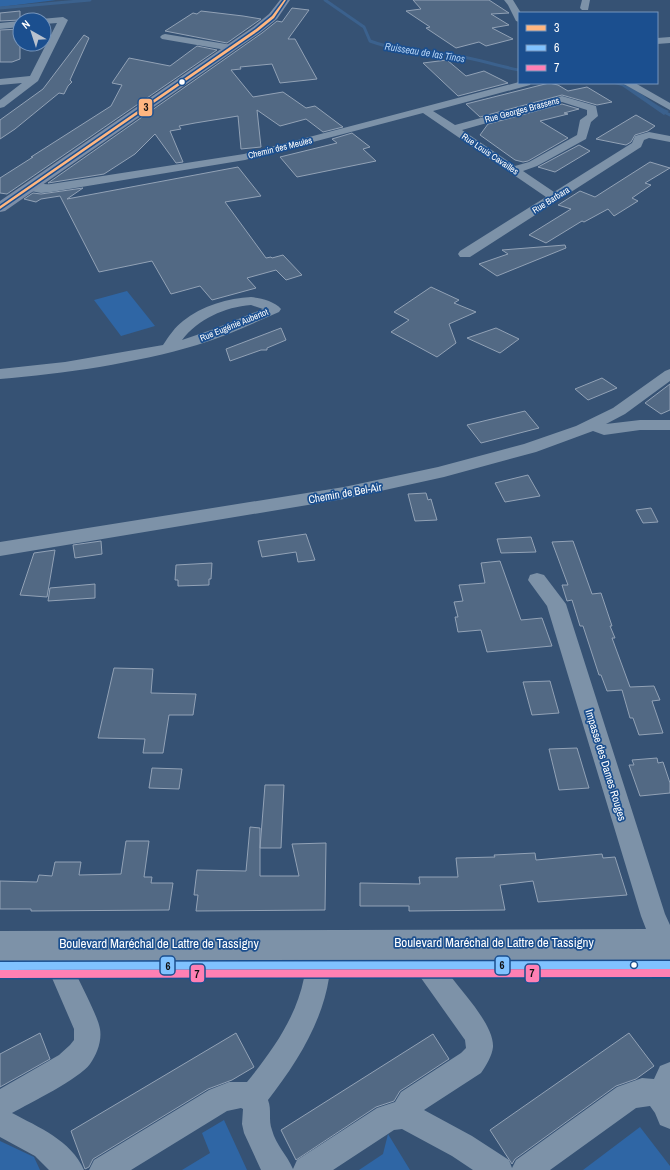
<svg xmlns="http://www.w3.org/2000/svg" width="670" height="1170" font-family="'Archivo Narrow',sans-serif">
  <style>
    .green { fill: #2f66a5 }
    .water { fill: #3b618d }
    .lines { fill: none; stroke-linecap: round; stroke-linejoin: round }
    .stream { stroke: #3b618d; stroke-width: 3 }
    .building { fill: #526984; stroke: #92a2b6 }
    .minor { fill: #7d92a8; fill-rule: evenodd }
    .major { fill: #7d8ea7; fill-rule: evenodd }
    .bus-1-casing { stroke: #1b4f8f; stroke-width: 3 }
    .bus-2-casing { stroke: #1b4f8f; stroke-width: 3 }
    .bus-3-casing { stroke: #1b4f8f; stroke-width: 3 }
    .bus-1 { fill: #ffb680; fill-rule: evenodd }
    .bus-2 { fill: #80c2ff; fill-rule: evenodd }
    .bus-3 { fill: #ff80b4; fill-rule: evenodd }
    .bus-dot { fill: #fff; stroke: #1b4f8f; stroke-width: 1.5 }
    .labels { text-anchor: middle; stroke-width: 3.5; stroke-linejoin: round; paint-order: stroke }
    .far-street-label { font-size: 9px; fill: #fff; stroke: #1b4f8f }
    .far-water-label { font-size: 10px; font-style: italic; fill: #b5d3f5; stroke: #1b4f8f }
    .street-label { font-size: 11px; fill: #fff; stroke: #1b4f8f }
    .near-street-label { font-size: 13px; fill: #fff; stroke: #1b4f8f }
    .line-badge { stroke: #1b4f8f; stroke-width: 1.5 }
    .pale-badge-label { font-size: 11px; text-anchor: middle; font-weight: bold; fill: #111 }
  </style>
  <rect width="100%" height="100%" fill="#365274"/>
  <path class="green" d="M0,0H56L0,7Z
    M127,291L155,326L121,336L94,300Z
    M224,1120L247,1170H182L210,1153L202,1133Z
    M640,1127L670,1166V1170H583Z
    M388,1134L410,1170H359L383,1154Z
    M0,1141L34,1157L40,1170H0Z"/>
  <path class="water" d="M611,83C636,83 646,102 669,111L664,115L622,86Z"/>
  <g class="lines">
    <path class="stream" d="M325,0L364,27L370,41C397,51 424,51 452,55C475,58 497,66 519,70
      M0,8L90,0
      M660,110L670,115"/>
  </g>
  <path class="building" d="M413,0H489L509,13L491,14L509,25L492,28L513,39L486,46L479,42L456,48L426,28L430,27L406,11L421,9Z
    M292,8L309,10L288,39H295L317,79L280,83L272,64L240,67L241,69L231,70L253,97L283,92L306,108L315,106L343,127L323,132L306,119L280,126L257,110L261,147L241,149L238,116L195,123L179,126L181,129L170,131L183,162L176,163L155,134L135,154L104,174L48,183L262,33L277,21L282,22Z
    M20,11V20L0,21V13Z
    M201,11L243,16L261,19L227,43L165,31L193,13L197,14Z
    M20,29V59L12,62H0V30Z
    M84,35L89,38L70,80L72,82L68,86L64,94L59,93L15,129L0,139V120L43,89Z
    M197,46L217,50L7,194L0,193V178L33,157H31L111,106L122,85L112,83L129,58L170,66Z
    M447,60L466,76L484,71L508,83L458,96L423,63Z
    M549,83L558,85L568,91L587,87L612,102L597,105L562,95L480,117L466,104Z
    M562,104L579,109L564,113L568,114L540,121L568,138L528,161L523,162L515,160L480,135L488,124Z
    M636,115L655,126L648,131L635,135L631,142L626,145L596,139Z
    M352,133L370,147L363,149L376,161L297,177L280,157L337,143L332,139Z
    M579,145L590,151L555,172L538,167Z
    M650,162L670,168L645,183L651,185L632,198L638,201L614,216L608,209L584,222L582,221L546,243L529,235L571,209L558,205L580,191L595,197Z
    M238,167L261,196L225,202L266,258L271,257L272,258L283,255L302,275L286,280L276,270L247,278L256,288L212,300L200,286L171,294L152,261L99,272L60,196L41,199L36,202L24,199L33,193L41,194L83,188L67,199Z
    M565,245L566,248L497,276L479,264L508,254L502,250Z
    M431,287L459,300L454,303L476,312L449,324L456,343L437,357L391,332L409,320L394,312Z
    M281,328L286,340L267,348V350H261L230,361L226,349Z
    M496,328L519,339L500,353L467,338Z
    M602,378L617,388L588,400L575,389Z
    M670,384V410L661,414L645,403Z
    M525,411L539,428L481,443L467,425Z
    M528,475L540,496L505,502L495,483Z
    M426,493L428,500L431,499L437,520L415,521L408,494Z
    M651,508L658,522L643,523L636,510Z
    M306,534L315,560L298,562L296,552L262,557L258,541Z
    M531,537L536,552L501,553L497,539Z
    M101,541L102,554L75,558L73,545Z
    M573,541L592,594L601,593L612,626H610L615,638H612L630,687L654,686L660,700L652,701L663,733L639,735L633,718H630L622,690L607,691L601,675H599L583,626H580L572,600L567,601L562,585H568L552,542Z
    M55,550L47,597L20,595L34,553Z
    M500,561L521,620L542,618L552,646L487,652L481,630L458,632L455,617H458L454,602L463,601L459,585L485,583L481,563Z
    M212,563L211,579H209V585L178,586V580H175L176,565Z
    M95,584V598L48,601L50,588Z
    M114,668L153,669L151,693L196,694L193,715H169L163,753H143L145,739L98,738Z
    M550,681L559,713L532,715L523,682Z
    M577,748L589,788L559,790L549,749Z
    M657,758L658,763L663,762L670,783V793L640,796L629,765H634L632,760Z
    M152,768L182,769L179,789L149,788Z
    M265,785H284L281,848H260Z
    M250,827L260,828V876H299L292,844L326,843L325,910L196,911L198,895H194L197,870L246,871Z
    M126,841H149L144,877H152L151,883H173L169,910L31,911V909H0V881L37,882L39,875L52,876L55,862H81L79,875L121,874Z
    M535,853L536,860L602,854L603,858L615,857L627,895L538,902L533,881L500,885L505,910L409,911V906H360V883L420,884L419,877H458L456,858L495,857L494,855Z
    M40,1033L50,1059L0,1087V1054Z
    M236,1033L254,1067L232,1080L208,1089L93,1159L89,1167L85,1169L71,1131Z
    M629,1033L654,1066L636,1079L616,1086L515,1159L512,1164L490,1130Z
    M433,1034L449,1059L400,1091L394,1101L376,1107L296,1160L281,1130Z"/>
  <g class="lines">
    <path class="minor" d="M504,0H513L521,13H519V22L516,21L508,5Z
      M582,0H590L588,10H582L580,8Z
      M63,17L68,20L38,81L4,107L0,108V100L22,83L0,85V79L30,76L57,23L44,24V20L41,19Z
      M20,21V27L0,29V23Z
      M165,34L232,45L237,48L232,51L162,39L160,37L162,35Z
      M670,37V43L657,44V38Z
      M519,82V83H531L530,85L433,111L455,125L562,96L596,106L598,116L591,122L586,139L537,166L523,171L554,192L632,143L635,136L649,132L670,136V142L649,138L644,140L641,147L470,257H460L458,254L460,251L546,197L423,113L245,160L51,192L41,193L26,190L24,187L26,184C34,182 43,185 51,184L244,154ZM562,102L587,110V115L580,120L577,135L529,162L515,166L462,130Z
      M622,83H635L670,103V110Z
      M251,297C260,298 275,301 281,309L279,312C252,324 226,336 197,345C137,363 63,374 0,379V369L65,362L163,345C169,336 175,327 183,321C201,306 229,298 251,297ZM251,305L263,309L214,329L182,340C198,319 225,307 251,305Z
      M670,369V381L625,414L606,424L640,420H670V430H640L604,435L593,431L536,452L444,477L344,499L0,556V542L344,487L438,467L524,444L576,426L613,408L665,371Z
      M537,573L544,575L566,604L665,914L670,925V978H452C465,995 494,1026 493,1047C492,1056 486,1066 481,1073L424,1110L472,1136L509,1160L512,1168L516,1160L617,1087L642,1078L654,1079L660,1066L670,1062V1129L660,1125L655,1113L650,1106L636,1108L550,1170H473L452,1156L402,1129L394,1130L333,1170H261L244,1133L242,1124L243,1109L241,1108L227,1111L131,1170H89L94,1160L209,1090L229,1082H247C272,1051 296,1018 304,978H78C84,991 98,1017 100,1029C102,1041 97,1054 90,1064C79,1079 30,1103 12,1113C38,1127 71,1140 84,1170H49L35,1156L0,1137V1089L59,1055L70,1045L74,1040V1029L52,978L0,979V931L646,929L641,916L547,606L528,580L530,575ZM329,978H421L465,1040L466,1048L461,1053L401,1092L395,1102L377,1108L297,1160L293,1169C287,1155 276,1145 272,1130C268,1120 272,1110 268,1100C296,1064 322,1023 329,978Z"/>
    <path class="major" d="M280,0H290L277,19L261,32L5,211L0,212V201L253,27L269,14Z"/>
    <g class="bus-1-casing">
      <path id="bus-1" d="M284,0H286L274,18L258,31L0,209V206L256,29L272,16Z"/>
    </g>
    <g class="bus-2-casing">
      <path id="bus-2" d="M670,961V969L0,970V962Z"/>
    </g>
    <g class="bus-3-casing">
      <path id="bus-3" d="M670,969V977L0,978V970Z"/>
    </g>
    <use href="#bus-1" class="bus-1"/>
    <use href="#bus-2" class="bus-2"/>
    <use href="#bus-3" class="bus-3"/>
  </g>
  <g class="bus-dot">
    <circle cx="182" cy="82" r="3.5"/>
    <circle cx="634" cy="965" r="3.5"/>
  </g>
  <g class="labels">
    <g class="far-street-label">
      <text transform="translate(522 110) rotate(-15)" y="3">Rue Georges Brassens</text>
      <text transform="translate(280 148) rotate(-14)" y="3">Chemin des Meules</text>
      <text transform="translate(490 154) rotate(34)" y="3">Rue Louis Cavailles</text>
      <text transform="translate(551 200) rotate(-32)" y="3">Rue Barbara</text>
      <text transform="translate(234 325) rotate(-22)" y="3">Rue Eugénie Aubertot</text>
    </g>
    <g class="far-water-label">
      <text transform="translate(425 52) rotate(9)" y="4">Ruisseau de las Tinos</text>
    </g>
    <g class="street-label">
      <text transform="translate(345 493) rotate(-10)" y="4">Chemin de Bel-Air</text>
      <text transform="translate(606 765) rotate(73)" y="4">Impasse des Dames Rouges</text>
    </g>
    <g class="near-street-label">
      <text x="494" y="947">Boulevard Maréchal de Lattre de Tassigny</text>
      <text x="159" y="948">Boulevard Maréchal de Lattre de Tassigny</text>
    </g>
  </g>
  <g class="line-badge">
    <rect x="138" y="98" width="15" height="19" rx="4" fill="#ffb680"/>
    <rect x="495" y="956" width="15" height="19" rx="4" fill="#80c2ff"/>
    <rect x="160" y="956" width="15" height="19" rx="4" fill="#80c2ff"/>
    <rect x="525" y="964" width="15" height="19" rx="4" fill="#ff80b4"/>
    <rect x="190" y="964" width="15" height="19" rx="4" fill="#ff80b4"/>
  </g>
  <g class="pale-badge-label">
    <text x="146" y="111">3</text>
    <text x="502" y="969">6</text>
    <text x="168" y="970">6</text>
    <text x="532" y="977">7</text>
    <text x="197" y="978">7</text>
  </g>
  <rect x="518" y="12" width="140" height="72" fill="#1b4f8f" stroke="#7695bc"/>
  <rect x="526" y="25" width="20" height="6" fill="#ffb680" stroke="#7695bc"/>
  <text x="554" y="32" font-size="12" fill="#ffffff">3</text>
  <rect x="526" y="45" width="20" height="6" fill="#80c2ff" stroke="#7695bc"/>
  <text x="554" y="52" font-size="12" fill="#ffffff">6</text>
  <rect x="526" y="65" width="20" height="6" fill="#ff80b4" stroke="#7695bc"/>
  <text x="554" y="72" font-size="12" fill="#ffffff">7</text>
  <g transform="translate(32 32) rotate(321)"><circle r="19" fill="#1b4f8f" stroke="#7695bc"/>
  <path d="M0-3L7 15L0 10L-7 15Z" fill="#b9c2ce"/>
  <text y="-6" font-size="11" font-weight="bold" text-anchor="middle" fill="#ffffff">N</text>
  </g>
</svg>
